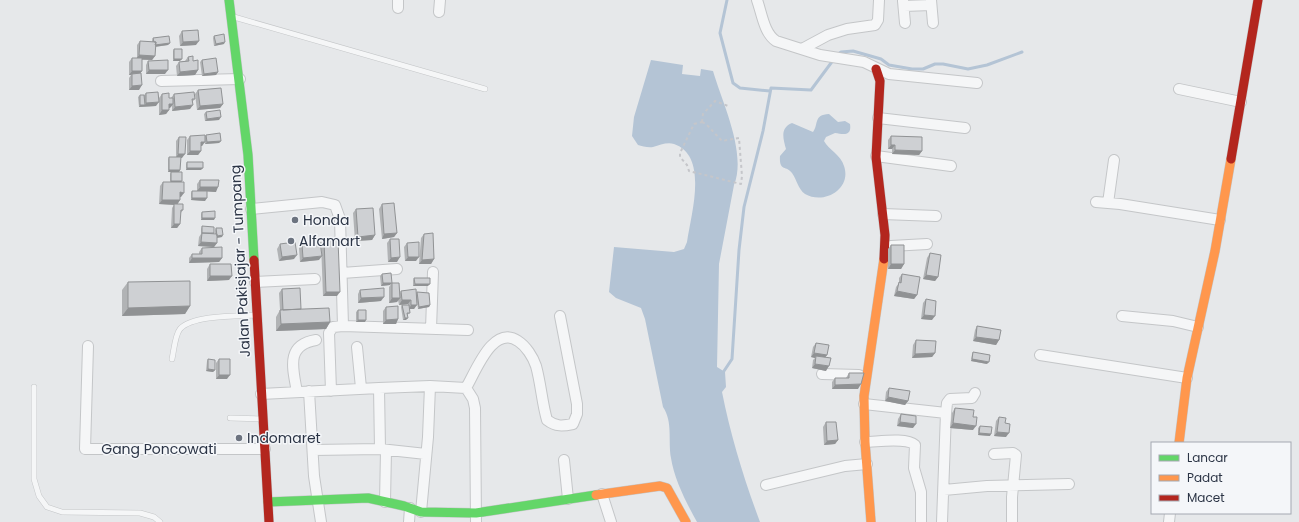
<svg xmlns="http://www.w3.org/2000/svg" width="1299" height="522" font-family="Poppins,sans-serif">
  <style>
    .water { fill: #b4c4d5 }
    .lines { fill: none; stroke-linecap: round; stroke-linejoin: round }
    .stream { stroke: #b4c4d5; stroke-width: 3 }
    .lane-casing { stroke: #c4c6c8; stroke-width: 6 }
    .street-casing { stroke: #c4c6c8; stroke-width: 12 }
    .fast-casing { stroke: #c4c6c8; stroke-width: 10 }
    .slow-casing { stroke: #c4c6c8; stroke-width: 10 }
    .jam-casing { stroke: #c4c6c8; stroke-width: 10 }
    .path { stroke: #c5c6ca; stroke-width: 2; stroke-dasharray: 3 3; stroke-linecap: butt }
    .lane { stroke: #f5f6f7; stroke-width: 5 }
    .street { stroke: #f5f6f7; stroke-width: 10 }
    .fast { stroke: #63d668; stroke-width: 9 }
    .slow { stroke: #ff974d; stroke-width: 9 }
    .jam { stroke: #b3261e; stroke-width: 9 }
    .wall { fill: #b1b3b5 }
    .shaded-wall { fill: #909294 }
    .building { fill: #ced0d3; stroke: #909294 }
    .poi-dot { fill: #6c737f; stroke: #f4f6f9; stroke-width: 1.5 }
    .labels { text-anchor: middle; stroke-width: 3; stroke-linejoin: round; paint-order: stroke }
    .poi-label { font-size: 14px; fill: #2b3445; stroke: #f4f6f9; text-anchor: start }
    .street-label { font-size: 14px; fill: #2b3445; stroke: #f4f6f9 }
  </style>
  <rect width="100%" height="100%" fill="#e6e8ea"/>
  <path class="water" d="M651,60L683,65L682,74L700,76L701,69L713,71C722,102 747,153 734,185L719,264L717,367L725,372L726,387L722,392C731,437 744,479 760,522H697C687,504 674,479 671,458C668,440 673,422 663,407L645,319L641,308L616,298L609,292L614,247L674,252L684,249L687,242C691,214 709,156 674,144C667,142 660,145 653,147C648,148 642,146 638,145L632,136L634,117Z
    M829,114L838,122L845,121L850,124C852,137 843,134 835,133L826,137L824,141C829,150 841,155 844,166C852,189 824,205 805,194C798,189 797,180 792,173C786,165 779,172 780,156L786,149C783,138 780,128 792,123L813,132C819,124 813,115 829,114Z"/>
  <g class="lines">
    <path class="stream" d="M727,0L720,33L733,83L740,88L770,91
      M837,55L841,52L853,51L881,59L889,65L912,69H923L935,64H943L968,69L987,65L1022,52
      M722,374L732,359L739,250L744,207L763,131L771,88L811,90L834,59"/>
    <g class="lane-casing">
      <path id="lane" d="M234,17L485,89
        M172,359C174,350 175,335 180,329C192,315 238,316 256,315
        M34,387V479L39,496L47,507L62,512L140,513L154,517L160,522
        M230,418L262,419"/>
    </g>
    <g class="street-casing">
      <path id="street" d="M757,0C762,14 764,33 776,41L820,55L864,62L889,74L977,83
        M931,0L933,23
        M903,1L905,23
        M904,6L931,5
        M398,8V0
        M439,12L440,0
        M802,49L828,35L847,29L875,25L878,20L879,0
        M161,81L240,79
        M1179,89L1241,102
        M878,118L965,128
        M876,156L951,166
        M1096,202L1120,204L1220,220
        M1108,203L1114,160
        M251,209L322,202L335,205L340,219L343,326
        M883,214L936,216
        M891,246L927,244
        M342,273L397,269
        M255,282L315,279
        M1122,316L1173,321L1198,327
        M431,329L433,272
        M88,346L85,449H265
        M357,347L361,388
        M1040,355L1187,378
        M822,374L859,375
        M379,388L380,449
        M466,388C476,371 493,324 518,341C526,346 533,357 536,366C541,384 542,403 547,420C556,427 563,426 573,424L577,414V404L560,316
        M309,391L314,476L321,522
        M331,391L329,333L333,327L343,326L468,330
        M297,392C293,369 285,345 316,340
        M261,394L379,388L430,386L466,388L473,399L475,408L476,522
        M864,404L946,413L942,522
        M946,413L947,403L950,399L972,398L975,393
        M865,442C877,442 906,437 915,445L914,468L921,492V522
        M313,450L380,449L426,454
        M994,454L1013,453L1016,455L1012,497V522
        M564,460L568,499
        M766,485L845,466L867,464
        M944,490L987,486L1069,484
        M602,494L611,522
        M385,502L386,450
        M421,512L428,437L430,386
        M409,522L410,508
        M1169,522L1170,513"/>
    </g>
    <g class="fast-casing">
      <path id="fast" d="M229,0L248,155L254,260
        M268,502L368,498L404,506L421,512L476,513L596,495"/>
    </g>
    <g class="slow-casing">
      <path id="slow" d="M1179,443L1187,378L1215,251L1231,159
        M596,495L660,486L667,488L686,522
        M871,522L865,442L864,396L884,259"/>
    </g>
    <g class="jam-casing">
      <path id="jam" d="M876,69L880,81L876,157L885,235L884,259
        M1231,159L1258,0
        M254,260L269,522"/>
    </g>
    <path class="path" d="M702,122L706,124L722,141L739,138L742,176L741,184L689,171L687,165L680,157V153L694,124Z
      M702,122L703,114L715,101L728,106"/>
    <use href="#lane" class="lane"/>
    <use href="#street" class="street"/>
    <use href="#fast" class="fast"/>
    <use href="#slow" class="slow"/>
    <use href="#jam" class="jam"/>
  </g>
  <path class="wall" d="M182,31L196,45L180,46L179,36Z
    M214,36L224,44L214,46L213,38Z
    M153,38L170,43L168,45L155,47V56L152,60H142V71L140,73L139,90H129V78L131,75H129V62L132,58H137V45L140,41L152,42V40Z
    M174,49L180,61H173V51Z
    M188,57L193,61L198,70L195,75L177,76L176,66L179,62L185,61Z
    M202,60L218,72L216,75L202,76L200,62Z
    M148,61L165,74H146V65Z
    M198,90L223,104L220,108L197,110L195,94Z
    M146,93L156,106L139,107L138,97L140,95H144Z
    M162,94L169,98H171L174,94L195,99L192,102L190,109L172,111V106L169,108V110L166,114L159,115V98Z
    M206,112L219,120L205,121L204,114Z
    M206,135L221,141L219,143L205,144V139L202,146H201V151L198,155H187V140L190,136H205Z
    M891,136L922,151L919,155L892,154V149H888V140Z
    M179,137L182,158H181L180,170L179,172L182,181L181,182V197H180V200L177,204L183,210L180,214V224L177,228H171L172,208L174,205L159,204L160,186L163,182H170V174L171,172H168V159L169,157H176V141Z
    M187,162L201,170H186V164Z
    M200,180L216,192L207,191L205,201L191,200V193L192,191H197V184Z
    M382,204L397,233L394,237L382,239L379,209Z
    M356,209L375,235L372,240L355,241L353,213Z
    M202,212L214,220H201V214Z
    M202,226L214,233V234H215V230L216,228L222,237L217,238V243L214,247L198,246L199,237L201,234V229Z
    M424,234L434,259L431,264H419L421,238Z
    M324,239L337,296H323L321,243Z
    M390,239L397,262H388L387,243Z
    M407,243L416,261H405L404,247Z
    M280,244L294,259L279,261L277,249Z
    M302,244L319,260L300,262L299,248Z
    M891,245L904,264L901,269H888V249Z
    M202,248L222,258L219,262L189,263V258L192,254H199V252Z
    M930,253L938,277L935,281L923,279L927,258Z
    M210,264L229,280L207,281V269Z
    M382,274L390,285L381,286L380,276Z
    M902,274L917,295L914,299L894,296L896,287L899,283V278Z
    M414,278L428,286H413V280Z
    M128,282L190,306L185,314L122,316V290Z
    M392,283L400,293L401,291L416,294L417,292L430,305L429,307L418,309L417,302L414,309H409L410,313L407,315L406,320H403L401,307L402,305H408V304L399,305L398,300L397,302L389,303V287Z
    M282,289L300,309L330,322L326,329L276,331V317L280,310L279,293Z
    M360,290L381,301L358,303V294Z
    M926,299L932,320L921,319L923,303Z
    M386,307L398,319L396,324H383V311Z
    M358,310L365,322H356V312Z
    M977,326L999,340L996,345L973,341L975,330Z
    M916,340L935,353L932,357L912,358L913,345Z
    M816,343L827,355L825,357L826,371L812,368L813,360L815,358L811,357L813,347Z
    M973,352L987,364L971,361L972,354Z
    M208,359L215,370L213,372L206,371L207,361Z
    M219,359L227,379H216V363Z
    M849,373L858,389H832V382L835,378H846Z
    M889,388L908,401L905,405L885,401L886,392Z
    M955,408L973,417V430L950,428L952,413Z
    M901,414L913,428L897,426L898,419Z
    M999,417L1005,423L1006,437L994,436L996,421Z
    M826,422L838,440L835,444L824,445L823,427Z
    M980,426L990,436L978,435V428Z"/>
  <path class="shaded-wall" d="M199,41L196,45L180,46L183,42Z
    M225,42L224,44L214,46L216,44Z
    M170,43L168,45L153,47L154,45Z
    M139,55L155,56L152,60L136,59Z
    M174,59H182L180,61H173Z
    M149,70H168L165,74H146Z
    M198,70L195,75L177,76L180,72Z
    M132,71H142L139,75L132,74L131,75H129Z
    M218,72L216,75L202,76L204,74Z
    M142,85L139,90H129L132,86Z
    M159,102L156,106L139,107L140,105H145L146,103Z
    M169,104H173L170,108H166Z
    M223,104L220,108L197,110L200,106Z
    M193,105L190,109L172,111L175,107Z
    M162,110H169L166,114L159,115Z
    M221,117L219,120L205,121L207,119Z
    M221,141L219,143L205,144L207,142Z
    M201,142H205L202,146H198Z
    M891,145H895L892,149H888Z
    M895,150L922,151L919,155L892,154Z
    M190,151H201L198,155H187Z
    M178,154H185L182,158H176Z
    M187,168H203L201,170H186Z
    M169,170H180L179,172H168Z
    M171,181H182L180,183H170Z
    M200,187H218L216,192L197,191Z
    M180,192L184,193L181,197H177Z
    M192,198H207L205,201L191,200Z
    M162,200H180L177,205L159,204Z
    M202,218H215L214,220H201Z
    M174,224H180L177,228H171Z
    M397,233L394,237L382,239L384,234Z
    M223,235L222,237L215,238L217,236Z
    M375,235L372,240L355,241L358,237Z
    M201,242L217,243L214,247L198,246Z
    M297,255L294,259L279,261L282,257Z
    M322,256L319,260L300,262L303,258Z
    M400,257L397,262H388L391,258Z
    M408,257H419L416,261H405Z
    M192,258H222L219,262L189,263Z
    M434,259L431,264H419L422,260Z
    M891,264H904L901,269H888Z
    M926,275L938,277L935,281L923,279Z
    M210,276H232L229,280L207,281Z
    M383,283H392L390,285L381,286Z
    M415,284H430L428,286H413Z
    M897,291L917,295L914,299L894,296Z
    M326,292H340L337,296H323Z
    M384,297L381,301L358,303L361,298Z
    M392,298H400L397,302L389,303Z
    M402,300H411L408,304L399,305Z
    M411,305H417L414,309H409Z
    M430,305L429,307L418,309L419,307Z
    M190,306L185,314L122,316L128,308Z
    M924,315L935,316L932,320L921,319Z
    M405,318H408L406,320H403Z
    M398,319L396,324H383L386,320Z
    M358,320H366L365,322H356Z
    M330,322L326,329L276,331L281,324Z
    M976,337L999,340L996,345L973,341Z
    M814,353L827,355L824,359L816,356L815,358L811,357Z
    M935,353L932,357L912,358L915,354Z
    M972,359L989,362L987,364L971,361Z
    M815,364L829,366L826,371L812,368Z
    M208,369L215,370L213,372L206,371Z
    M219,375H230L227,379H216Z
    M861,384L858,389H832L835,385Z
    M888,397L908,401L905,405L885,401Z
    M900,422L916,424L913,428L897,426Z
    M953,423L976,426L973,430L950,428Z
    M997,432L1009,433L1006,437L994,436Z
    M979,433L991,434L990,436L978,435Z
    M838,440L835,444L824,445L827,441Z"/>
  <path class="building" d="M198,30L199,41L183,42L182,31Z
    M224,34L225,42L216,44L214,36Z
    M169,36L170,43L155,45L156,42H154L153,38Z
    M140,41L156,42L155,56L139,55Z
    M174,49H182V59H174Z
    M193,56V61L198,60V70L180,72L179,62L189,61L188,57Z
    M132,58H142V71H132Z
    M216,58L218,72L204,74L202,60Z
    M168,60V70H149L148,61Z
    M141,73L142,85L132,86V74Z
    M221,88L223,104L200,106L198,90Z
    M158,92L159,102L146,103V93Z
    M194,92L195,99H192L193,105L175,107L174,94Z
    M169,93V98H173V104H169V110H162V94Z
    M140,95H144L145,105H140Z
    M220,110L221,117L207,119L206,112Z
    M220,133L221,141L207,142L206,135Z
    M205,135V142H201V151H190V136Z
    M891,136L922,137V151L895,150V145H891Z
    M179,137H186L185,154H178Z
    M169,157H181L180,170H169Z
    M187,162H203V168H187Z
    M171,172H182V181H171Z
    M200,180H219L218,187H200Z
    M163,182H184V193L180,192V200H162Z
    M192,191H207V198H192Z
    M394,203L397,233L384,234L382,204Z
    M174,204H183V210H181L180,224H174Z
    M373,208L375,235L358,237L356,209Z
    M215,211V218H202V212Z
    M202,226L214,227V233H202Z
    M216,228H222L223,235L217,236Z
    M202,233L217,234V243L201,242Z
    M433,233L434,259L422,260L424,234Z
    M324,239H338L340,292H326Z
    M390,239H399L400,257L391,258Z
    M295,242L297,255L282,257L280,244Z
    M320,242L322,256L303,258L302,244Z
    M419,242V257H408L407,243Z
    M891,245H904V264H891Z
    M222,247V258H192V254H202V248Z
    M930,253L941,255L938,277L926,275Z
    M210,264H231L232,276H210Z
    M391,273L392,283H383L382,274Z
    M902,274L920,277L917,295L897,291L899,282L901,283Z
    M414,278H430V284H415Z
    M190,281V306L128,308V282Z
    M392,283H399L400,298H392Z
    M300,288L301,309L283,310L282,289Z
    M384,288V297L361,298L360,290Z
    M416,289L417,305H411V300H402L401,291Z
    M417,292L429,293L430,305L419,307Z
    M926,299L936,301L935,316L924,315Z
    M402,305H409L410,313H407L408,318H405Z
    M398,306V319L386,320V307Z
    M329,308L330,322L281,324L280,310Z
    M358,310H366V320H358Z
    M977,326L1001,330L999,340L976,337Z
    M916,340L936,341L935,353L915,354Z
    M816,343L829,345L827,355L814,353Z
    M973,352L990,355L989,362L972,359Z
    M816,356L831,358L829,366L815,364Z
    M208,359L215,360V370L208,369Z
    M219,359H230V375H219Z
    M849,373H864L861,384L835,385V378H849Z
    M889,388L910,391L908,401L888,397Z
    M955,408L974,410L973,417H977L976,426L953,423Z
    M901,414L916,416V424L900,422Z
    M999,417L1006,418L1005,423L1010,424L1009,433L997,432Z
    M826,422H836L838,440L827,441Z
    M980,426L992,427L991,434L979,433Z"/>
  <g class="poi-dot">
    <circle cx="295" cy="220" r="4"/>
    <circle cx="291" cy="241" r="4"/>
    <circle cx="239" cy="438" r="4"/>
  </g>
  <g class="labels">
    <g class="poi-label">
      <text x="303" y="225">Honda</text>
      <text x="299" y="246">Alfamart</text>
      <text x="247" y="443">Indomaret</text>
    </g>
    <g class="street-label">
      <text transform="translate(240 261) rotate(-93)" y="5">Jalan Pakisjajar - Tumpang</text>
      <text x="159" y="454">Gang Poncowati</text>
    </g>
  </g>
  <rect x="1151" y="442" width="140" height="72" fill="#f4f6f9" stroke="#a4a8b1"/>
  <rect x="1159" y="455" width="20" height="6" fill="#63d668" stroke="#a4a8b1"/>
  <text x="1187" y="462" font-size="12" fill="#2b3445">Lancar</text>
  <rect x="1159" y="475" width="20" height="6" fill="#ff974d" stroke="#a4a8b1"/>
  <text x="1187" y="482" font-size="12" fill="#2b3445">Padat</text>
  <rect x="1159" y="495" width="20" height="6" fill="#b3261e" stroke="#a4a8b1"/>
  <text x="1187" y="502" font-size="12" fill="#2b3445">Macet</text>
</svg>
